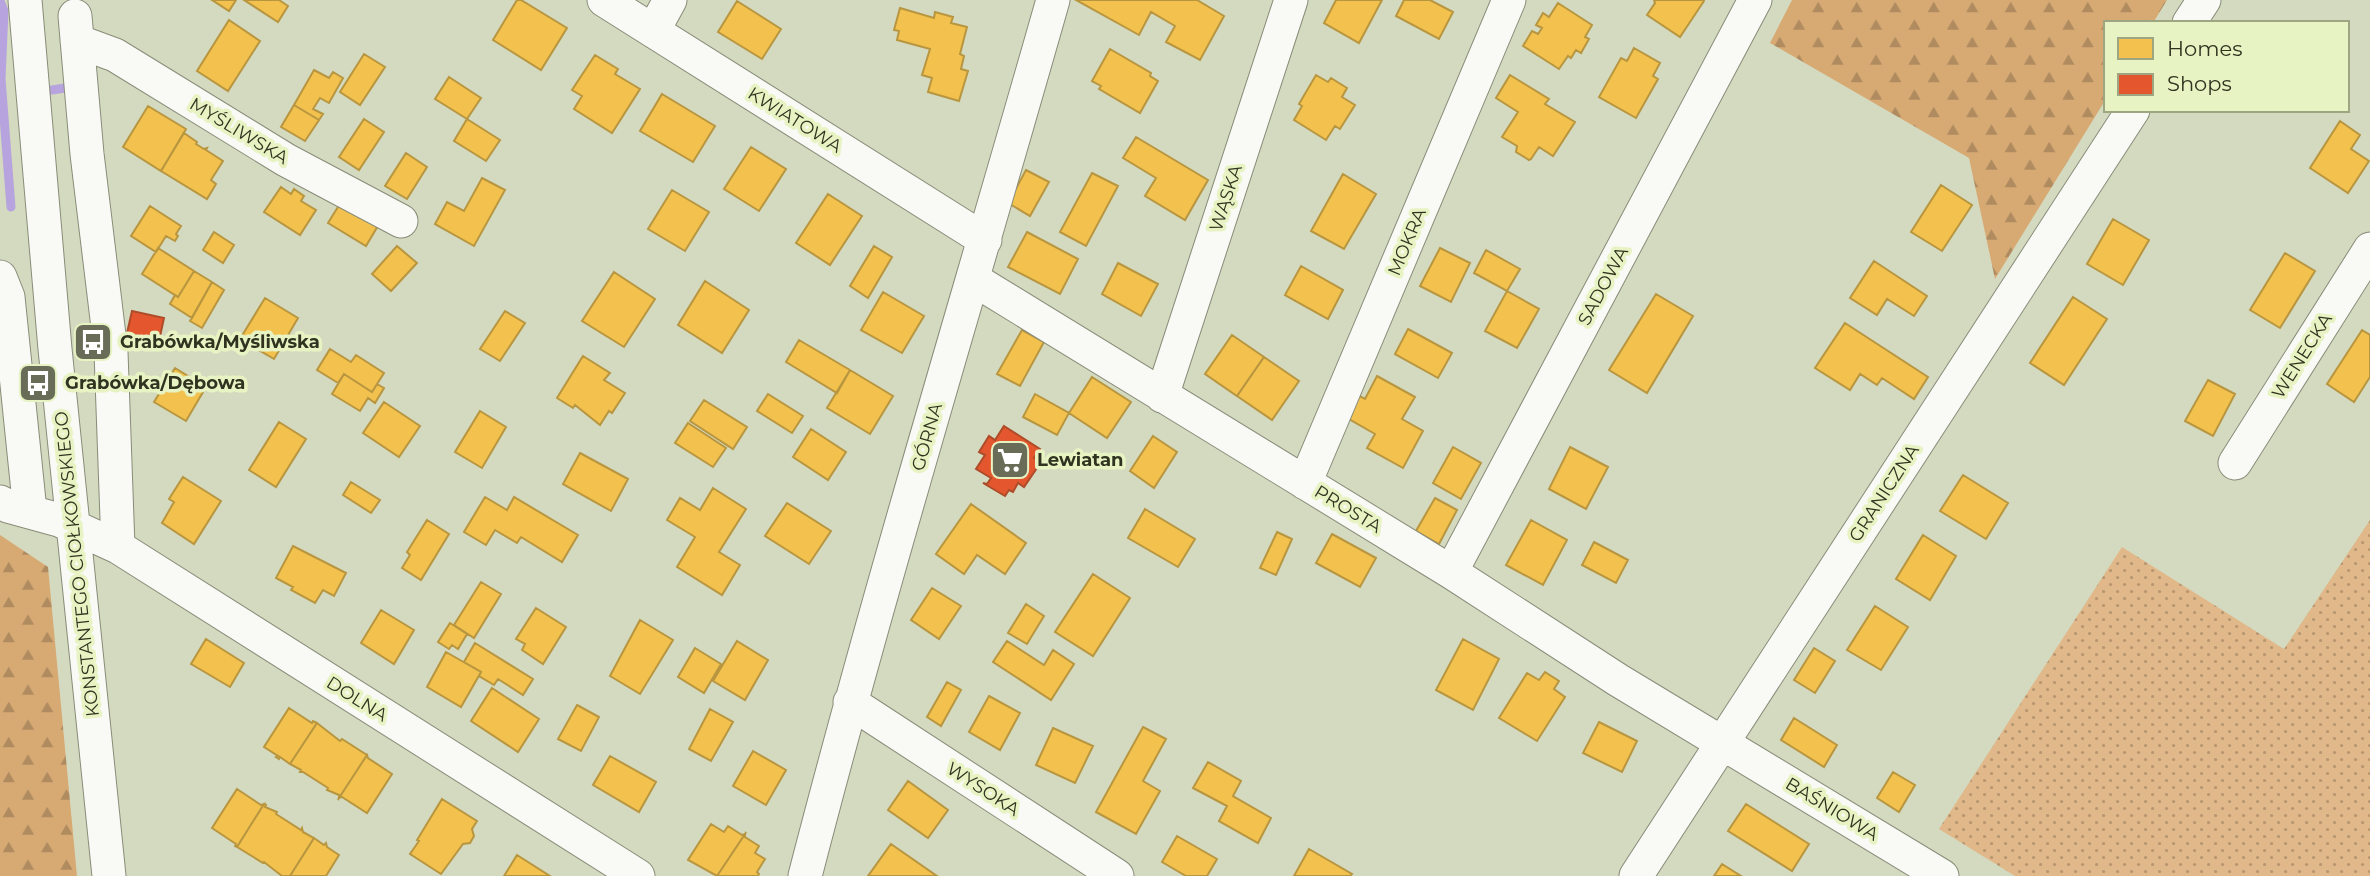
<svg xmlns="http://www.w3.org/2000/svg" width="2370" height="876" font-family="Montserrat,sans-serif">
  <style>
    .green { fill: url(#green-dots) }
    .forest { fill: url(#forest-firs) }
    .homes { fill: #f2c14e; stroke: #b89640; stroke-width: 2 }
    .shops { fill: #e4572e; stroke: #ae4c2a; stroke-width: 2 }
    .lines { fill: none; stroke-linecap: round; stroke-linejoin: round }
    .stream { stroke: #b7a3dd; stroke-width: 9 }
    .minor-casing { stroke: #888c78; stroke-width: 35 }
    .minor { stroke: #f9f9f6; stroke-width: 33 }
    .labels { text-anchor: middle; stroke-width: 7; stroke-linejoin: round; paint-order: stroke }
    .street-label { font-size: 18px; fill: #2f3320; stroke: #e7f3c2 }
    .poi-label { font-size: 18px; font-weight: bold; fill: #2f3320; stroke: #e7f3c2; text-anchor: start }
  </style>
  <defs>
    <pattern id="green-dots" width="8" height="8" patternUnits="userSpaceOnUse" patternTransform="scale(1.75)"><rect width="8" height="8" fill="#e1b889"/><path d="M2 2h.1M6 6h.1" fill="none" stroke="#b79670" stroke-width="1.8" stroke-linecap="round"/></pattern>
    <pattern id="forest-firs" width="22" height="20" patternUnits="userSpaceOnUse" patternTransform="scale(1.75)"><rect width="22" height="20" fill="#d7aa74"/><path d="M5 1l3.5 6h-7zM16 11l3.5 6h-7z" fill="#af8b5f"/></pattern>
  </defs>
  <rect width="100%" height="100%" fill="#d4dac0"/>
  <path class="green" d="M2370,520V876H2015L1939,829L2122,547L2284,649Z"/>
  <path class="forest" d="M1792,0H2167L2153,23H2106V99L1995,279L1969,158L1770,43Z
    M0,535L48,567L77,876H0Z"/>
  <path class="homes" d="M212,0H236L229,11Z
    M244,0H279L288,6L278,22Z
    M517,0H521L567,28L541,70L493,40Z
    M1076,0H1197L1224,16L1200,60L1166,42L1175,26L1151,12L1139,35Z
    M1336,0H1382L1359,43L1324,23Z
    M1404,0H1430L1453,12L1439,39L1396,16Z
    M1654,0H1703L1704,1L1680,37L1647,15L1655,3Z
    M737,1L781,29L762,59L718,32Z
    M1558,3L1592,25L1585,37L1589,39L1581,53L1576,50L1571,58L1568,56L1559,69L1523,46L1532,31L1538,34L1542,28L1536,25L1543,13L1549,17Z
    M900,8L934,18L935,12L953,17L951,23L967,27L960,54L964,56L961,69L968,71L959,101L928,92L932,78L922,75L930,49L897,40L899,31L894,30Z
    M229,20L260,41L228,91L197,71Z
    M1634,48L1660,63L1653,76L1658,79L1636,118L1599,97L1621,58L1627,61Z
    M1110,49L1151,73L1150,76L1158,81L1140,113L1099,89L1101,86L1092,81Z
    M364,54L385,67L360,105L340,92Z
    M595,55L618,69L615,74L640,89L612,133L574,109L582,96L572,90Z
    M314,70L329,78L333,72L343,78L329,103L320,98L313,109L323,114L319,120L294,105Z
    M1316,75L1328,82L1331,78L1347,88L1342,97L1355,105L1340,129L1335,126L1326,140L1294,120L1302,106L1299,104Z
    M1510,75L1549,99L1545,104L1575,122L1553,156L1539,147L1531,159L1529,160L1516,152L1517,146L1502,137L1518,112L1496,98Z
    M449,77L481,98L467,119L435,99Z
    M662,94L715,126L693,162L640,131Z
    M294,105L319,120L305,141L281,127Z
    M148,106L186,129L161,171L123,147Z
    M364,119L384,132L359,170L339,157Z
    M467,119L500,140L486,161L454,141Z
    M2340,121L2360,135L2351,149L2369,161L2348,193L2310,168Z
    M184,133L197,142L196,144L204,149L207,148L206,150L223,161L211,180L216,184L207,199L161,171Z
    M1136,137L1208,180L1185,220L1145,196L1156,178L1123,158Z
    M751,147L786,169L759,211L724,189Z
    M406,153L427,167L407,199L385,186Z
    M1026,170L1049,182L1030,216L1008,203Z
    M1092,173L1118,186L1086,246L1060,232Z
    M1343,174L1376,194L1344,249L1311,231Z
    M482,178L505,190L474,246L435,224L447,202L464,211Z
    M1941,185L1972,205L1942,251L1911,232Z
    M281,187L291,194L294,189L304,196L301,201L316,210L300,235L264,212Z
    M672,190L709,212L685,251L648,229Z
    M828,194L862,216L830,265L796,243Z
    M341,202L379,224L366,246L328,223Z
    M150,206L181,226L176,234L178,236L175,241L166,236L156,252L131,236Z
    M2113,219L2149,240L2123,285L2087,264Z
    M214,232L234,245L223,263L203,250Z
    M1027,232L1078,259L1060,294L1008,267Z
    M397,246L417,263L391,291L372,274Z
    M874,246L892,257L868,298L850,286Z
    M158,248L194,271L178,297L142,274Z
    M1440,248L1470,263L1451,302L1420,286Z
    M1486,250L1520,269L1507,291L1474,273Z
    M2285,253L2315,271L2280,328L2250,310Z
    M1874,261L1927,296L1914,316L1887,299L1877,315L1850,298Z
    M1118,263L1158,284L1141,316L1102,294Z
    M1301,266L1343,290L1328,319L1285,295Z
    M194,271L212,282L192,318L170,304L175,295L178,297Z
    M614,272L655,299L624,347L582,321Z
    M705,281L749,310L722,353L678,325Z
    M212,282L224,290L202,328L190,321Z
    M1507,291L1539,309L1517,348L1485,331Z
    M883,292L924,316L902,353L861,330Z
    M1656,294L1693,316L1647,393L1609,370Z
    M2073,297L2107,319L2064,385L2030,363Z
    M265,298L298,318L274,359L240,339Z
    M505,311L525,323L500,361L480,349Z
    M1845,323L1928,377L1914,399L1882,378L1877,385L1860,374L1850,390L1815,368Z
    M1408,329L1452,353L1438,378L1395,354Z
    M1022,330L1044,342L1020,386L997,374Z
    M2362,330L2370,335V377L2354,402L2327,384Z
    M1232,335L1264,357L1237,396L1205,374Z
    M799,340L850,370L837,393L786,362Z
    M330,349L351,362L356,355L384,373L372,392L344,374L338,383L317,370Z
    M583,356L610,373L604,380L625,393L612,413L609,411L600,425L575,405L573,408L557,398Z
    M1264,357L1299,381L1272,420L1237,396Z
    M175,368L206,387L186,421L154,402Z
    M850,370L893,396L870,434L827,408Z
    M344,374L372,392L377,384L384,388L375,403L368,398L360,411L332,394Z
    M1377,376L1415,397L1402,419L1423,431L1403,468L1367,448L1375,434L1342,415L1354,393L1365,399Z
    M1092,377L1131,402L1107,438L1069,413Z
    M2208,380L2235,394L2213,436L2185,421Z
    M768,394L803,416L792,433L757,411Z
    M1035,394L1069,413L1057,435L1023,417Z
    M704,400L747,427L733,449L690,421Z
    M384,402L420,426L399,457L363,433Z
    M480,411L506,427L482,468L455,452Z
    M279,422L306,439L276,487L249,470Z
    M688,423L726,448L713,467L675,443Z
    M811,429L846,452L828,480L793,457Z
    M1153,436L1177,452L1154,488L1130,471Z
    M1453,447L1481,463L1461,499L1433,483Z
    M1570,447L1608,467L1586,509L1549,489Z
    M580,453L628,479L611,511L563,484Z
    M1963,475L2008,503L1986,539L1940,511Z
    M183,477L221,501L194,544L162,523L174,502L169,499Z
    M351,482L380,500L371,513L343,495Z
    M713,488L746,509L719,552L740,565L722,595L677,567L695,537L667,520L680,498L700,510Z
    M485,497L507,510L514,497L578,535L562,562L521,537L517,543L495,530L486,545L464,532Z
    M1435,498L1457,510L1439,544L1416,531Z
    M787,503L831,531L809,564L765,536Z
    M971,504L1026,543L1005,574L977,555L964,574L936,554Z
    M1145,509L1195,539L1178,567L1128,538Z
    M427,520L449,534L421,580L402,568L410,555L407,552Z
    M1531,520L1567,540L1543,585L1506,565Z
    M1277,532L1292,539L1276,575L1260,568Z
    M1332,534L1376,558L1360,587L1316,563Z
    M1923,535L1956,556L1930,600L1896,579Z
    M1594,542L1628,560L1616,583L1582,565Z
    M293,546L346,573L334,596L323,590L315,603L291,590L293,587L276,578Z
    M1093,574L1130,598L1093,656L1055,632Z
    M481,582L501,594L474,638L454,625Z
    M932,588L961,606L939,639L911,620Z
    M1026,604L1044,616L1027,644L1008,633Z
    M1875,606L1908,627L1881,670L1847,650Z
    M536,608L566,627L543,664L522,650L525,644L516,639Z
    M381,610L414,630L394,664L361,643Z
    M640,620L673,640L640,694L610,676Z
    M450,623L467,634L458,649L452,645L449,649L438,642Z
    M206,639L244,663L230,687L191,664Z
    M1463,639L1499,659L1473,710L1436,690Z
    M737,641L768,660L745,700L713,681Z
    M1007,641L1044,665L1053,650L1074,664L1051,700L993,662Z
    M475,643L533,679L523,695L498,679L494,685L479,676L481,672L464,662Z
    M695,648L721,664L704,693L678,677Z
    M1814,648L1835,661L1815,693L1794,680Z
    M446,652L481,672L461,707L427,687Z
    M1545,672L1559,681L1554,689L1565,697L1537,741L1499,718L1527,673L1539,680Z
    M947,682L961,690L941,726L927,717Z
    M492,688L539,719L518,752L471,721Z
    M989,696L1020,713L1000,750L969,732Z
    M577,705L599,717L581,751L558,739Z
    M289,708L312,723L313,721L317,723L290,764L280,757L279,759L276,757L278,756L264,747Z
    M710,709L733,722L711,761L689,749Z
    M1794,718L1837,745L1824,767L1781,740Z
    M1599,722L1637,741L1622,772L1583,753Z
    M317,723L340,741L342,739L367,755L339,798V795L327,790L328,788L303,772H300L301,770L290,764Z
    M1143,727L1166,739L1143,781L1160,791L1136,834L1096,812Z
    M1053,728L1093,746L1075,783L1036,765Z
    M753,751L786,770L766,805L733,786Z
    M367,755L368,758L392,774L367,813L342,797L339,798Z
    M610,756L656,782L639,812L593,785Z
    M1208,762L1241,781L1233,796L1271,818L1258,843L1219,821L1227,806L1193,788Z
    M1893,772L1915,785L1899,812L1877,798Z
    M908,781L948,810L928,838L888,810Z
    M237,789L261,805L264,804L237,847L235,846L236,844L212,828Z
    M442,799L477,821L472,829L474,836L470,843L463,844L441,874L410,854L419,841L417,840Z
    M264,804L266,805L265,807L277,812L276,814L301,830L302,828L303,832L314,838L290,876H282L264,862L263,863L237,847Z
    M1746,804L1809,844L1792,871L1728,831Z
    M711,824L724,832L728,826L742,835L745,834L717,876L688,860Z
    M745,834V837L759,846L755,853L765,859L757,872L759,874L758,876H717Z
    M1177,836L1217,859L1207,876H1186L1162,862Z
    M314,838L324,845L326,843L327,847L339,855L326,876H290Z
    M891,844L937,876H868Z
    M1309,849L1352,874L1350,876H1294Z
    M517,855L550,876H504Z
    M1722,864L1741,876H1714Z"/>
  <path class="shops" d="M132,311L164,318L159,341L127,333Z
    M1004,426L1040,449L1034,458L1041,462L1024,487L1018,483L1013,492L1009,490L1005,496L983,483L987,484L991,478L976,469L985,455L979,452L989,436L995,440Z"/>
  <g class="lines">
    <path class="stream" d="M0,1L4,11L1,79L11,207
      M52,90L65,88"/>
    <g class="minor-casing">
      <path id="minor" d="M25,0L55,349L109,876
        M604,0L985,240
        M75,16L87,154L111,352L118,547
        M2189,23L2204,0
        M653,31L670,0
        M77,41L115,55L286,160L401,221
        M0,277L8,297L30,511
        M973,279L1451,572L1618,680L1942,876
        M1162,396L1291,0
        M2235,463L2370,249
        M1305,483L1509,0
        M0,502L8,506L59,520L118,547L638,876
        M1451,572L1755,0
        M850,702L1117,876
        M805,876C881,582 970,292 1053,0
        M1636,876L2133,110"/>
    </g>
    <use href="#minor" class="minor"/>
  </g>
  <defs>
    <g id="bus-square" transform="scale(2.0125)"><rect x="-9" y="-9" width="18" height="18" rx="4" fill="#696d58" stroke="#e7f3c2"/><path d="M-5-6H5V4H4V6H2V4H-2V6H-4V4H-5ZM-3.5-4V0h7V-4ZM-3.5 1.2v1.5H-2V1.2ZM2 1.2v1.5H3.5V1.2Z" fill="#fff"/></g>
    <g id="supermarket-square" transform="scale(2.0125)"><rect x="-9" y="-9" width="18" height="18" rx="4" fill="#696d58" stroke="#e7f3c2"/><path d="M-6-5.5h2.5l.6 2H6L4.5 2H-2.5L-4.4-4H-6ZM-1.5 3.2a1.3 1.3 0 1 0 .1 0ZM3 3.2a1.3 1.3 0 1 0 .1 0Z" fill="#fff"/></g>
  </defs>
  <g fill-rule="evenodd">
    <use href="#bus-square" x="93" y="342"/>
    <use href="#bus-square" x="38" y="383"/>
    <use href="#supermarket-square" x="1010" y="460"/>
  </g>
  <g class="labels">
    <g class="street-label">
      <text transform="translate(795 120) rotate(32)" y="6">KWIATOWA</text>
      <text transform="translate(239 131) rotate(31)" y="6">MYŚLIWSKA</text>
      <text transform="translate(1226 198) rotate(-72)" y="6">WĄSKA</text>
      <text transform="translate(1407 242) rotate(-67)" y="6">MOKRA</text>
      <text transform="translate(1603 286) rotate(-62)" y="6">SADOWA</text>
      <text transform="translate(2302 356) rotate(-58)" y="6">WENECKA</text>
      <text transform="translate(927 437) rotate(-74)" y="6">GÓRNA</text>
      <text transform="translate(1884 493) rotate(-57)" y="6">GRANICZNA</text>
      <text transform="translate(1348 509) rotate(31)" y="6">PROSTA</text>
      <text transform="translate(77 564) rotate(-96)" y="6">KONSTANTEGO CIOŁKOWSKIEGO</text>
      <text transform="translate(357 699) rotate(32)" y="6">DOLNA</text>
      <text transform="translate(983 789) rotate(33)" y="6">WYSOKA</text>
      <text transform="translate(1832 809) rotate(31)" y="6">BAŚNIOWA</text>
    </g>
    <g class="poi-label">
      <text x="120" y="348">Grabówka/Myśliwska</text>
      <text x="65" y="389">Grabówka/Dębowa</text>
      <text x="1037" y="466">Lewiatan</text>
    </g>
  </g>
  <rect x="2104" y="21" width="245" height="91" fill="#e7f3c2" stroke="#9da681" stroke-width="2"/>
  <rect x="2118" y="38" width="35" height="21" fill="#f2c14e" stroke="#9da681" stroke-width="2"/>
  <text x="2167" y="56" font-size="21" fill="#2f3320">Homes</text>
  <rect x="2118" y="74" width="35" height="21" fill="#e4572e" stroke="#9da681" stroke-width="2"/>
  <text x="2167" y="91" font-size="21" fill="#2f3320">Shops</text>
</svg>
